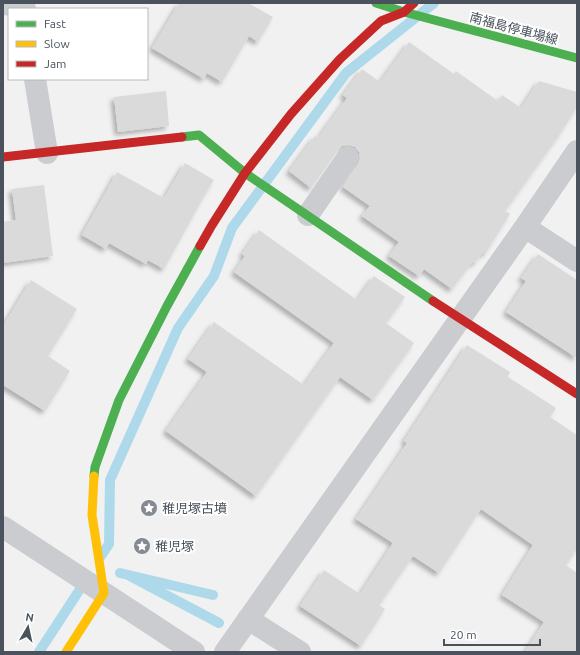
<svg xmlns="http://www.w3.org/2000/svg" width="580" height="655" font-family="Ubuntu,'Noto Sans JP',sans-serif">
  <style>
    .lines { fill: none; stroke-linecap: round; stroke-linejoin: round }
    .stream { stroke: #add9eb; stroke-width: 10 }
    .building { fill: #dadadb; filter: url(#shadow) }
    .street { stroke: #cbcccf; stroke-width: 22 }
    .fast { stroke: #4caf50; stroke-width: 9 }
    .slow { stroke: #ffc107; stroke-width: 9 }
    .jam { stroke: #c62828; stroke-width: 9 }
    .labels { text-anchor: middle; stroke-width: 4; stroke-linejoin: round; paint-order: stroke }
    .street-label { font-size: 13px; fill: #49525d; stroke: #fff }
    .poi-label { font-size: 13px; fill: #49525d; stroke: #fff; text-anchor: start }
  </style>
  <defs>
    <filter id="shadow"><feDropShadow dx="-3.5" dy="3.5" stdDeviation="2" flood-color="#0004"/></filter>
  </defs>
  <rect width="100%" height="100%" fill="#f1f1f1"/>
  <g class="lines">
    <path class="stream" d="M101,556L109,544L110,480L178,328L214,276L232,228L346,73L434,3
      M120,573L213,595
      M130,576L219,623
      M39,652L86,580"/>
  </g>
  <path class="building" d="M179,3H248L273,17L258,42L249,36L222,82L207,73L204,79L152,48Z
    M409,42L454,74L456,71L498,101L502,95L521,108L539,81L577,92V107L560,134L505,211L510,214L485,254L483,252L475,263L472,262L452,289L424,269L419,276L389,256L399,242L362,216L370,206L343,187L358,164L360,158L359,152L355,147L349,145L342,146L338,150L311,188L289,171L315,136L318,138L347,98L343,95L362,69L380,82Z
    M166,91L169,126L118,132L114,97Z
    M185,163L214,180L203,198L164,269L148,260L146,264L109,243L106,249L82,235L117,172L164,198Z
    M44,185L53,256L3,263V222L16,220L12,189Z
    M259,230L357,300L374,276L405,297L386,323L414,343L373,400L340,377L256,496L166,431L207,372L188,359L214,322L304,385L334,343L234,272L245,256L242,254Z
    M538,254L577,280V358L506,312L526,281L521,278Z
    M31,280L77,309L48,356L70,371L45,411L3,385V326Z
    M467,345L510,372L508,377L556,408L550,417L577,435V549L566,565L577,573V652H525L544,622L502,595L533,545L481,509L439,573L413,556L379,605L385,609L361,646L300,606L324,570L360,594L393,543L356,519L407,443L404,441Z"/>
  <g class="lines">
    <path class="street" d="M3,4L24,6L25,9
      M35,79L47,153
      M308,215L348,157
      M525,227L577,261
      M3,527L194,652
      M248,619L300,652
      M225,652L525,227L577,151"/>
    <path class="fast" d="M376,3L404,12L577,58
      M182,137L199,135L245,173L433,301
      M94,476L95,467L119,400L167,306L200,246"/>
    <path class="slow" d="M66,652L104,593L92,515L94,476"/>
    <path class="jam" d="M3,157L182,137
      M200,246L212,225L245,173L291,114L340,59L381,21L404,12L414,3
      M433,301L577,394"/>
  </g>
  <defs>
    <g id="sight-disc" transform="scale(0.9)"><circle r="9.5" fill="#848a91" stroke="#fff"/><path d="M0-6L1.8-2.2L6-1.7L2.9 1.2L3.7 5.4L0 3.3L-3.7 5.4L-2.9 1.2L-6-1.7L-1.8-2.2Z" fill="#fff"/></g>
  </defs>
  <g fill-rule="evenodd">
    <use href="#sight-disc" x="149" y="508"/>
    <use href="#sight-disc" x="142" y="546"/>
  </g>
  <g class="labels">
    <g class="street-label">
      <text transform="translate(514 28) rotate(15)" y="5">南福島停車場線</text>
    </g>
    <g class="poi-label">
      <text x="162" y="513">稚児塚古墳</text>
      <text x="155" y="551">稚児塚</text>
    </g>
  </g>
  <rect width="580" height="655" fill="none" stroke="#49525d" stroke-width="8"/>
  <rect x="8" y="8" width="140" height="72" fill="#ffffff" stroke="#b6babe"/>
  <rect x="16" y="21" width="20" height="6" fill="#4caf50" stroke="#b6babe"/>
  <text x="44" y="28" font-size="12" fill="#49525d">Fast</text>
  <rect x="16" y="41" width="20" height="6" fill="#ffc107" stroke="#b6babe"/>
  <text x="44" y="48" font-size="12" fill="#49525d">Slow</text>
  <rect x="16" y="61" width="20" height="6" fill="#c62828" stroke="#b6babe"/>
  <text x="44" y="68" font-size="12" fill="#49525d">Jam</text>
  <g transform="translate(28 627) rotate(9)" stroke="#ffffff" stroke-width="3" paint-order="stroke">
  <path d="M0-3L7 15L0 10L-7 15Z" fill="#49525d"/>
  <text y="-6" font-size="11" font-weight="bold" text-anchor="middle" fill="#49525d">N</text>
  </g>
  <path d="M444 639v6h96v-6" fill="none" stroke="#49525d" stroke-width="2"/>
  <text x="450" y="639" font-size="12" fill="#49525d" stroke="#ffffff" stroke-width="3" paint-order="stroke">20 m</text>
</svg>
